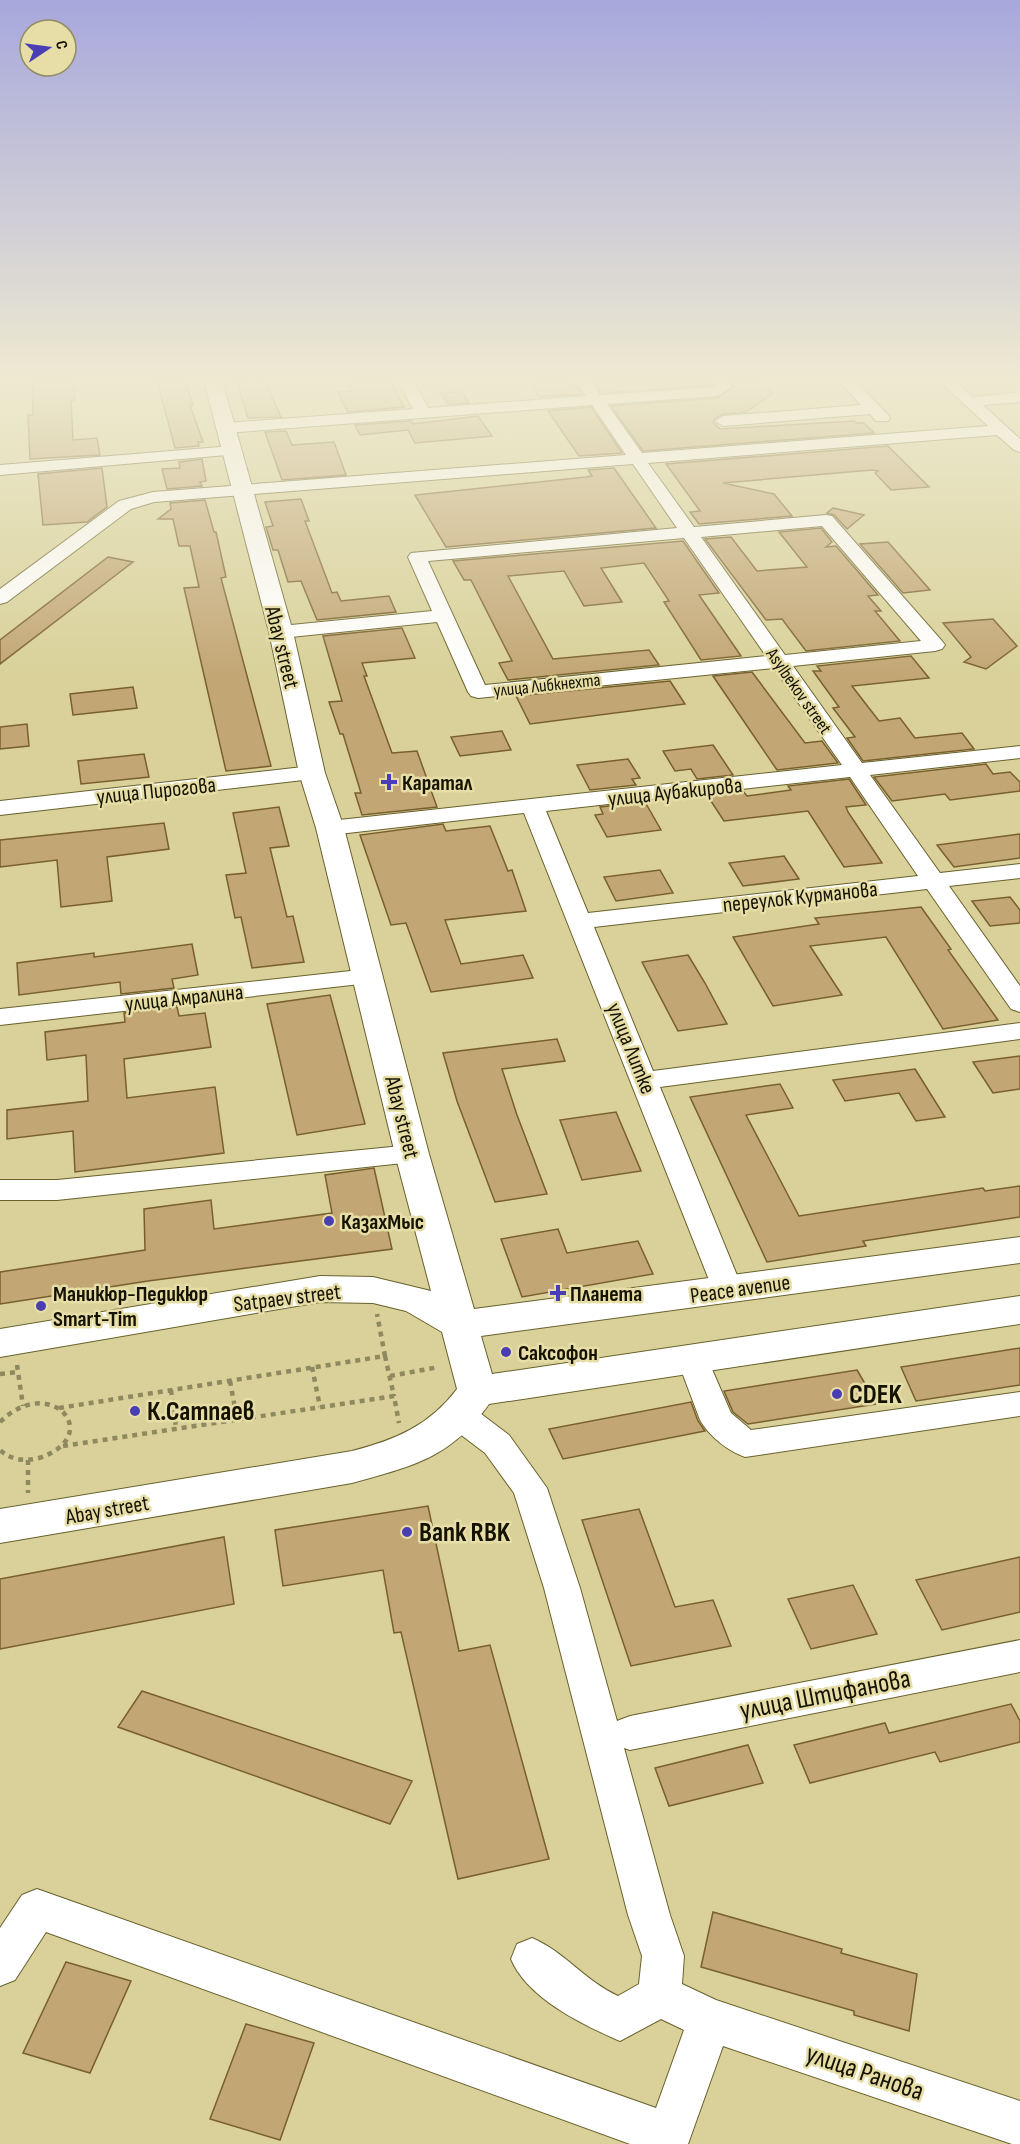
<svg xmlns="http://www.w3.org/2000/svg" width="1020" height="2144" font-family="'Sofia Sans Condensed',sans-serif">
  <style>
    .building { fill: #c2a674; stroke: #795f2f; stroke-width: 1.5 }
    .lines { fill: none; stroke-linecap: round; stroke-linejoin: round }
    .minor-casing { stroke: #69612c; stroke-width: 2 }
    .major-casing { stroke: #69612c; stroke-width: 2 }
    .path { stroke: #8f895f; stroke-width: 4.5; stroke-dasharray: 5 5; stroke-linecap: butt }
    .minor { fill: #fff; fill-rule: evenodd }
    .major { fill: #fff; fill-rule: evenodd }
    .poi-dot { fill: #4a3eb5; stroke: #e6dea6; stroke-width: 2 }
    .labels { text-anchor: middle; stroke-width: 5; stroke-linejoin: round; paint-order: stroke }
    .far-street-label { font-size: 18px; fill: #151200; stroke: #e6dea6 }
    .street-label { font-size: 22px; fill: #151200; stroke: #e6dea6 }
    .poi-label { font-size: 22px; font-weight: bold; fill: #151200; stroke: #e6dea6; text-anchor: start }
    .near-poi-label { font-size: 27px; font-weight: bold; fill: #151200; stroke: #e6dea6; text-anchor: start }
    .near-street-label { font-size: 27px; fill: #151200; stroke: #e6dea6 }
  </style>
  <rect width="100%" height="100%" fill="#d9d199"/>
  <path class="building" d="M33,377H73L75,400H71L73,440L97,438L100,455L30,459L28,415H33Z
    M156,377H184L193,405H190L203,442H198L199,446L175,448Z
    M235,377H263L281,417L248,418Z
    M347,377H388L404,407L348,412L337,392L353,391Z
    M561,377L567,385L575,384L582,394L539,397L532,387L536,386L531,379Z
    M693,377H707L712,385L601,393L595,383Z
    M727,377H754L772,394L746,412L723,414L714,419L713,422L720,429L854,421L857,423H864L874,433L643,451L611,406L717,398L734,387Z
    M462,392L469,403L448,404L441,393Z
    M591,407L622,453L579,456L548,411Z
    M478,416L492,436L415,443L408,430L360,435L355,425L411,421L413,424Z
    M286,431L292,445L334,442L346,475L282,480L265,432Z
    M888,446L929,487L891,490L875,473L878,471L872,470L723,483L774,494L792,516L699,524L690,512L700,511L666,464Z
    M202,459L206,481L200,482L202,486L167,489L162,469L180,468L179,462Z
    M102,468L107,507L87,522L43,525L38,474Z
    M614,468L656,528L446,547L415,495L586,477L592,476L588,470Z
    M301,499L309,521H305L332,593L337,592L341,601L389,596L396,612L317,620L301,581L288,582L278,550H273L266,527L273,526L265,502Z
    M205,500L214,532H216L226,577L221,578L271,766L226,771L184,588L199,587L190,546H179L173,519H158L171,509L170,503Z
    M833,508L864,515L847,529L834,515L827,513Z
    M821,528L832,542L826,547L836,546L878,595L868,596L881,611H875L900,641L806,651L782,619L766,620L705,539L731,537L757,571L807,567L779,532Z
    M683,541L719,593L699,595L741,656L701,660L664,602L669,601L644,563L601,568L622,602L584,606L564,571L508,576L553,659L649,650L659,665L508,680L499,663L512,661L471,580H464L453,561Z
    M888,542L930,590L903,593L860,544Z
    M108,557L133,562L0,664V640Z
    M993,619L1017,646L986,669L964,662L971,657L943,623Z
    M402,628L415,658L362,663L367,676H364L392,753L417,751L437,807L362,815L355,793H361L343,734H340L329,702L342,701L323,636Z
    M911,656L929,678L852,686L879,721L900,718L915,738L962,733L974,749L863,761L847,738L855,737L833,708L839,707L813,671H821L817,666Z
    M752,672L805,743L822,741L838,763L777,770L713,676Z
    M670,681L685,704L530,724L516,696Z
    M133,687L137,708L73,715L70,694Z
    M27,724L29,746L0,749V727Z
    M502,731L511,750L460,756L451,737Z
    M713,745L733,775L697,779L691,769L675,771L663,751Z
    M144,754L149,777L81,784L78,761Z
    M628,759L640,778L632,779L636,785L590,790L577,765Z
    M986,764L993,774L1010,772L1020,782V791L950,800L945,794L892,801L874,777Z
    M849,779L866,805L846,807L848,812L882,863L844,867L808,811L724,821L707,795L743,791L747,796L791,790L788,786Z
    M645,802L661,830L607,837L595,815L603,814L600,807Z
    M279,807L289,846L270,848L287,917L293,916L304,962L252,968L241,917L235,918L226,875L246,873L233,813Z
    M164,823L169,849L107,857L112,901L61,907L57,860L0,867V840Z
    M443,824L446,831L490,826L508,871L512,870L526,911L445,920L461,964L523,955L533,978L431,992L406,923L391,925L360,835Z
    M1020,834V858L954,867L937,845Z
    M784,856L799,879L743,886L729,863Z
    M660,870L673,893L616,901L604,877Z
    M1010,897L1020,910V923L990,926L972,901Z
    M921,907L951,949L948,950L998,1020L943,1029L886,937L810,946L842,995L773,1006L733,937L819,924L815,918Z
    M192,944L198,975L172,979L174,988L121,994L120,982L19,995L17,963L94,953V957Z
    M688,955L705,983L727,1024L678,1031L642,962Z
    M330,995L365,1124L297,1135L267,1004Z
    M177,1007L179,1016L205,1013L211,1047L124,1059L127,1098L215,1087L224,1153L75,1172L73,1131L7,1139V1110L88,1101L86,1055L47,1060L45,1032L125,1022L124,1013Z
    M557,1039L565,1061L502,1069L517,1115L547,1194L495,1202L457,1101L443,1053Z
    M1020,1056V1089L993,1093L973,1062Z
    M915,1069L945,1117L916,1121L899,1093L845,1101L833,1080Z
    M780,1084L793,1108L746,1115L799,1216L983,1188L985,1191L1020,1186V1217L863,1241L866,1246L767,1262L690,1097Z
    M616,1112L641,1171L582,1180L560,1120Z
    M374,1168L392,1249L148,1281L0,1304V1272L145,1250L144,1209L211,1200L214,1229L332,1213L325,1175Z
    M558,1229L567,1253L638,1241L653,1274L522,1297L501,1239Z
    M1020,1348V1385L916,1401L901,1367Z
    M857,1370L877,1404L748,1424L733,1412L724,1391Z
    M691,1402L698,1421L705,1431L563,1459L549,1429Z
    M428,1506L459,1651L490,1645L549,1859L458,1879L401,1632L394,1633L383,1570L283,1586L275,1530Z
    M639,1509L675,1607L713,1600L731,1646L631,1666L582,1520Z
    M224,1537L234,1604L0,1649V1579Z
    M1020,1557V1612L942,1630L916,1580Z
    M853,1585L877,1634L811,1649L788,1599Z
    M142,1691L412,1781L390,1824L118,1727Z
    M1011,1704L1020,1721V1742L940,1762L935,1752L810,1783L794,1745L885,1723L889,1733Z
    M748,1745L763,1783L669,1806L655,1768Z
    M713,1912L842,1949L841,1953L917,1974L909,2031L854,2015V2011L701,1967Z
    M66,1962L131,1981L90,2073L23,2053Z
    M246,2024L314,2043L280,2140L210,2119Z"/>
  <g class="lines">
    <g class="minor-casing">
      <path id="minor" d="M396,377H411L428,408L586,396L573,377H588L600,395L714,387L715,386L709,377H724L732,387L717,396L607,404L642,453L988,426L935,377H951L973,397L1020,392V402L983,405L1020,439V452L1014,450L997,435L648,463L694,527L826,515L832,516L942,641L945,645L942,649L935,651L793,666L862,763L1020,746V758L870,775L940,873L1020,864V878L949,886L1020,986V1012L1011,1009L927,889L594,927L653,1071L1020,1023V1039L660,1087L743,1290L739,1298L728,1301L717,1298L713,1290L524,813L330,835L322,833L319,828L322,823L330,821L842,765L774,668L478,698L471,696L468,692L437,622L281,638L274,636L271,632L274,628L281,626L432,611L408,557L411,553L677,528L633,464L154,502L131,509L7,602L0,604V589L119,501L153,492L626,455L592,405L226,433L218,428L226,423L413,409ZM822,526L921,641L785,655L701,537ZM684,538L766,656L485,685L428,561ZM850,777L918,876L588,913L546,811Z
        M839,377H852L888,415L890,418L888,421H876L870,414L723,426L715,421L723,416L861,405L840,382Z
        M232,446L238,448L240,451L238,454L0,475V465Z
        M312,766L320,768L323,773L320,778L0,815V801Z
        M369,969L378,972L382,977L378,982L0,1025V1009Z
        M412,1145L422,1147L426,1154L422,1161L57,1200H0V1180H57Z
        M693,1347L704,1351L731,1413L751,1430L1020,1392V1416L745,1457C728,1451 709,1436 700,1420L677,1359L682,1351Z
        M460,1404L472,1407L509,1435L547,1488L580,1588L617,1721L630,1716L1020,1640V1672L630,1750L624,1748L670,1915L684,1956L682,1984L716,2000L1020,2101V2144H1012L723,2046L688,2144H630L46,1932L15,1980L0,1986V1928L22,1895L37,1889L656,2108L684,2030L661,2019L620,2041C583,2025 527,1998 511,1959L517,1944L532,1938C565,1952 585,1981 618,1996L639,1984L642,1956L628,1915L544,1588L514,1493L485,1453L448,1425L444,1416L448,1407Z"/>
    </g>
    <g class="major-casing">
      <path id="major" d="M203,377H221L293,632L325,773L344,828L429,1154L474,1309L1020,1237V1263L481,1336L492,1374L1020,1296V1324L489,1404C451,1458 413,1466 352,1483L0,1543V1509L352,1451C395,1440 429,1426 457,1389L442,1332L406,1311L373,1303L320,1302L0,1357V1329L320,1276L373,1277L431,1291L395,1154L316,828L299,773L269,632Z"/>
    </g>
    <path class="path" d="M385,1356L394,1396
      M17,1365L23,1406
      M312,1367L320,1407
      M0,1374L18,1372
      M390,1376L439,1367
      M230,1381L237,1419
      M171,1390L176,1428
      M59,1408L385,1356L377,1314
      M0,1422C51,1372 106,1436 39,1458C25,1462 11,1460 0,1450
      M63,1446L394,1396L399,1423
      M28,1460V1493"/>
    <use href="#minor" class="minor"/>
    <use href="#major" class="major"/>
  </g>
  <linearGradient id="sky" x2="0" y2="1"><stop stop-color="#a7a8dc"/><stop offset="0.56" stop-color="#eeead1"/><stop offset="1" stop-color="#eeead1" stop-opacity="0"/></linearGradient>
  <rect width="1020" height="678" fill="url(#sky)"/>
  <g class="poi-dot">
    <path d="M386 773h6v6h6v6h-6v6h-6v-6h-6v-6h6z"/>
    <circle cx="329" cy="1221" r="6"/>
    <path d="M555 1284h6v6h6v6h-6v6h-6v-6h-6v-6h6z"/>
    <circle cx="41" cy="1306" r="6"/>
    <circle cx="506" cy="1352" r="6"/>
    <circle cx="837" cy="1394" r="6"/>
    <circle cx="135" cy="1411" r="6"/>
    <circle cx="407" cy="1532" r="6"/>
  </g>
  <g class="labels">
    <g class="far-street-label">
      <text transform="translate(547 685) rotate(-6)" y="6">улица Либкнехта</text>
      <text transform="translate(799 691) rotate(55)" y="6">Asylbekov street</text>
    </g>
    <g class="street-label">
      <text transform="translate(283 647) rotate(76)" y="8">Abay street</text>
      <text transform="translate(156 790) rotate(-6)" y="8">улица Пирогова</text>
      <text transform="translate(675 791) rotate(-6)" y="8">улица Аубакирова</text>
      <text transform="translate(800 896) rotate(-6)" y="8">переулок Курманова</text>
      <text transform="translate(184 997) rotate(-6)" y="8">улица Амралина</text>
      <text transform="translate(632 1048) rotate(68)" y="8">улица Литке</text>
      <text transform="translate(403 1117) rotate(76)" y="8">Abay street</text>
      <text transform="translate(740 1288) rotate(-8)" y="8">Peace avenue</text>
      <text transform="translate(287 1297) rotate(-7)" y="8">Satpaev street</text>
      <text transform="translate(107 1509) rotate(-10)" y="8">Abay street</text>
    </g>
    <g class="poi-label">
      <text x="402" y="790">Каратал</text>
      <text x="341" y="1229">КазахМыс</text>
      <text x="53" y="1301">Маникюр-Педикюр<tspan x="53" dy="25">Smart-Tim</tspan></text>
      <text x="570" y="1301">Планета</text>
      <text x="518" y="1360">Саксофон</text>
    </g>
    <g class="near-poi-label">
      <text x="849" y="1403">CDEK</text>
      <text x="147" y="1420">К.Сатпаев</text>
      <text x="419" y="1541">Bank RBK</text>
    </g>
    <g class="near-street-label">
      <text transform="translate(825 1694) rotate(-11)" y="9">улица Штифанова</text>
      <text transform="translate(865 2072) rotate(19)" y="9">улица Ранова</text>
    </g>
  </g>
  <g transform="translate(48 48) rotate(77)"><circle r="28" fill="#e6dea6" stroke="#928c64" stroke-width="1.5"/>
  <path d="M0-4.5L10 22L0 15L-10 22Z" fill="#4a3eb5"/>
  <text y="-9" font-size="16" font-weight="bold" text-anchor="middle" fill="#151200">С</text>
  </g>
</svg>
